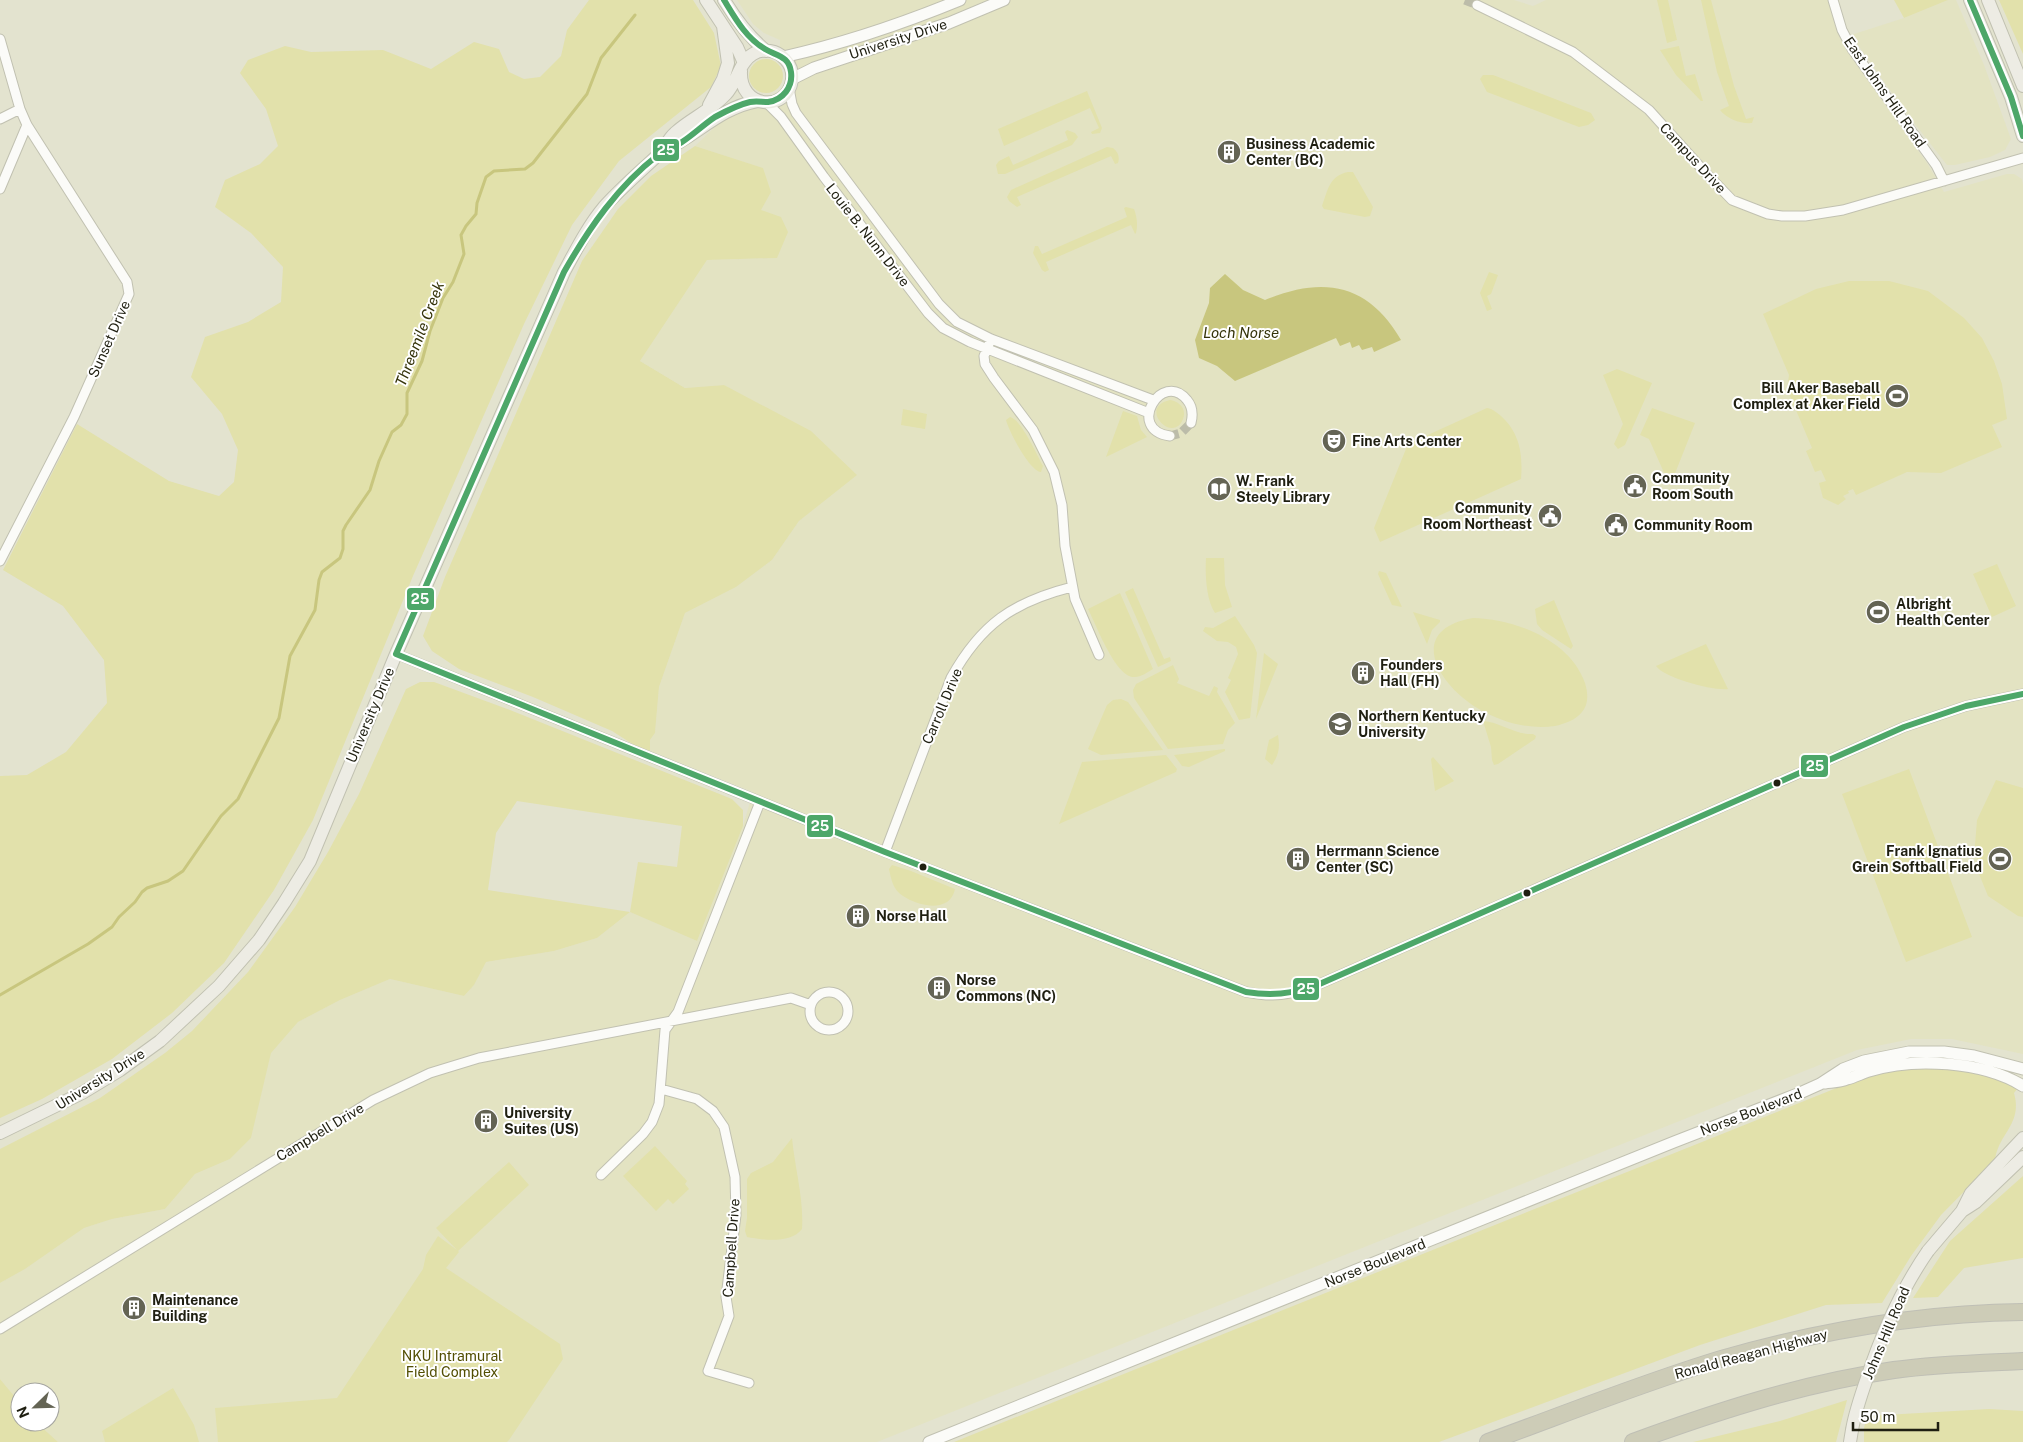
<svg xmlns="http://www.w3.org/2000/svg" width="2023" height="1442" font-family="'Public Sans',sans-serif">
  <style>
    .built { fill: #e3e3c2 }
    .green { fill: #e2e1ab; fill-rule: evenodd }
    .water { fill: #c8c67e }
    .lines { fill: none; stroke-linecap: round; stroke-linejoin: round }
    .stream { stroke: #c8c67e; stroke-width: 3 }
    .minor-tunnel { stroke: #bcbca9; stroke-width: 9; stroke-dasharray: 9 4.5; stroke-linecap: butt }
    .minor-casing { stroke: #c1c1b1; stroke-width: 11 }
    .tertiary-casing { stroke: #c1c1b1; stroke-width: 13 }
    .secondary-casing { stroke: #c1c1b1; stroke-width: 14 }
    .motorway-casing { stroke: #bfbfb5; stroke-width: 18 }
    .minor { stroke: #fbfbf8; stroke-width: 9 }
    .tertiary { stroke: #fbfbf8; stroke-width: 11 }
    .secondary { stroke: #edece4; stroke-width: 12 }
    .motorway { stroke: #cdccb7; stroke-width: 16 }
    .secondary-bridge-casing { stroke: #c1c1b1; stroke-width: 14; stroke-linecap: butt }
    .secondary-bridge { stroke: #edece4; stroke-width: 12 }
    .bus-1-casing { stroke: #fff; stroke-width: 10 }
    .bus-1 { stroke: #4da769; stroke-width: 6 }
    .bus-dot { fill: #1f1f11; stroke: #fff; stroke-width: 2 }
    .labels { text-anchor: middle; stroke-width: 4; stroke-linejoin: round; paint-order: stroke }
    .street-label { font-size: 14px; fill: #1f1f11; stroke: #fff }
    .poi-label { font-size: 14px; font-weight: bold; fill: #1f1f11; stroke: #fff; text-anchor: start }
    .park-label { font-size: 14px; fill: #524e02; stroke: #fff }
    .water-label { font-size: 15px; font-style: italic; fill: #35340a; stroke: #fff }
    .line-badge { stroke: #fff; stroke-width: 2 }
    .badge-label { font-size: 14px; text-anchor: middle; font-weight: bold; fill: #fff }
  </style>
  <rect width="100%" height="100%" fill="#e3e3cf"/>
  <path class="built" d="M737,0H1514L1533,6L1546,0H1828L1835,26L1849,54L1927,163L1944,192L2007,174H2014L2022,179L2023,185V1054L1952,1039H1911L1857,1050L877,1442H58L36,1422H50V1392H20V1403L0,1379V1283L25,1269L84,1228L112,1219L165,1209L195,1174L230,1159L251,1138L271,1052L298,1022L340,1000L390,979L464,996L474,985L485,962L554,951L597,938L630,912L697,941L743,826L753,792L650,751V740L655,733L659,687L685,613L736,587L772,560L799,521L856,474L724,385L685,388L640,361L707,260L777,258L761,211L762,168L695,146L717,125L735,113L750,109L778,107L795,92L798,86L799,71L794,61L780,47V40L764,33L753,24Z
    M1948,0H1956L1984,65L2011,139L2005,150L1990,157L1955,165H1947L1904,110L1851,35L1904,18Z"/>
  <path class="green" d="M589,0H693L714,33L721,66L711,87L619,161L572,225L524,324L413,576L313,820L274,890L224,963L172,1013L112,1059L42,1099L0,1118V776L27,775L66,752L107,703L104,660L63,606L3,570L77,424L169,481L219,496L234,482L238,450L222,414L191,377L205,337L248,322L281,302L283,267L251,233L215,207L225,180L260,164L278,146L266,109L240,73L248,60L285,46L311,52L383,50L431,69L474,42L499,49L509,72L524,79L540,77L561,56L567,30Z
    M1657,0H1668L1677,40L1667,43Z
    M1701,0H1711L1734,86L1746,119L1754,117L1752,123C1741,124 1727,119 1720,110L1729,106L1717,72Z
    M1894,0H1948L1904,18Z
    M1999,0H2023V54Z
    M1679,46L1686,76L1695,74L1703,101H1701L1676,75L1660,50Z
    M749 76a17 17 0 1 1 34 0a17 17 0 1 1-34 0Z
    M1483,75H1493L1591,113L1595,120L1588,125L1579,127L1487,92L1480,79Z
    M1087,91L1102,128L1100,133L1092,134L1091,132L1099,128L1090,108L1004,146L998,129Z
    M1067,130L1075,133L1078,137L1072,145L1005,174H998L996,165L999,161L1009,156L1013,165L1068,140L1065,132Z
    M695,146L763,168L771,192L761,210L781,217L788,232L777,258L707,260L640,361L685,388L724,385L811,431L857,475L799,521L772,560L736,587L685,613L659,687L655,733L650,740V751L634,745L612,731L533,697L459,669L432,651L423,636L445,577L582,261L618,209L651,176Z
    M1107,147L1113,148C1118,152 1120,157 1118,163L1115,164L1111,156L1017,197L1021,205L1017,207L1009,201L1007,197L1011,190Z
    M1348,172H1353L1373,207L1370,216L1365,217L1324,209L1322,206C1328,190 1329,176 1348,172Z
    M1126,207L1134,209C1137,217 1138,225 1136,233L1135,234L1131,225L1046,262L1049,270L1045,272L1042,270L1033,253L1035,246H1038L1042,254L1127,217L1124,208Z
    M1489,272L1498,275L1491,294L1487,296L1492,309L1487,311L1480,293Z
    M1849,281H1889L1928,291L1964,318L1982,338L1994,361L2002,384L2007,419L1992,425L2002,447L1941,473L1907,472L1856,495L1853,489L1848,491L1849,493L1843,496L1846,499L1838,505L1823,498L1819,483L1826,481L1821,470L1815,472L1806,451L1812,448L1787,389L1789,375L1763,314L1816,289Z
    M1617,369L1652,383L1625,445L1618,449L1614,444L1623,424L1603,375Z
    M1170,400C1179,401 1187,409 1183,419C1173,445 1137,407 1170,400Z
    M1487,408C1493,409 1496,412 1501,416C1520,433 1523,455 1521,479L1380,542L1374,528L1408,444Z
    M1652,408L1695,423L1670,486L1649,439L1640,435Z
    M903,409L927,414L925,429L901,425Z
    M1123,411L1137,416L1141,430L1147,437L1106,457Z
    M1010,417C1021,419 1037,455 1043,466L1041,472C1030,471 1009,432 1006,420Z
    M1206,558H1224L1225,585L1232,607L1215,613C1206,599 1205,574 1206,558Z
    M1997,564L2016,606L1992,617L1973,574Z
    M1379,571L1386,573L1402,607L1392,605L1378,574Z
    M1133,588L1164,659L1170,657L1171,661L1158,667L1125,592Z
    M1120,593L1153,669C1148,672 1141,677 1135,677C1116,679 1096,624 1088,609Z
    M1554,600L1573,646L1571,649L1542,630L1537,624L1535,609Z
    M1413,612L1440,620V622L1432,630L1427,644Z
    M1235,616L1254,645L1257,653L1250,718L1239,720L1225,692L1231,680L1228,678L1238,654L1236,647L1228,642L1217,641L1203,631L1205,627L1213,628Z
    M1473,618C1515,619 1570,640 1585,683C1588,693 1589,704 1582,712C1576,720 1564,724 1555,726C1529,730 1501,722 1479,709C1439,686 1404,630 1473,618Z
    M1706,644L1728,689C1713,691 1664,678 1656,666Z
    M1264,653L1278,664L1256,719Z
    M1173,665L1179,679L1177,683L1209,696L1214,686L1218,688L1217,692L1235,723L1228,730L1223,744L1168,749L1134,698L1133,690L1136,684Z
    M420,682H434L510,710L732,799L743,810V826L697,941L630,912L597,938L554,951L486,962L474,985L464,996L390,979L340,1000L298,1022L271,1053L251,1138L230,1159L195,1174L165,1209L112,1219L84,1228L25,1269L0,1283V1149L100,1098L165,1053L192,1031L248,972L295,907L328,852L359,794L406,689ZM517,801L682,826L677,867L638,862L630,912L488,890L496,833Z
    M1121,699L1128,702L1163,750L1101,755L1088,749L1107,705L1113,700Z
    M1483,721C1500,722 1515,735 1533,734L1536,736L1535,739L1498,764L1494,765L1492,760L1491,747Z
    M1278,735C1280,747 1279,755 1272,765L1265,759L1269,740Z
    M1225,749V751L1189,767L1182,766L1174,755Z
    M1166,755L1177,769L1176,772L1059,824L1082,762Z
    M1433,757L1454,781L1435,791L1431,759Z
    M1909,769L1972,937L1906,962L1842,794Z
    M1996,780L2023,788V917L2018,916L1988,896L1979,874L1975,845L1977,820Z
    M892,865L911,871L955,889C950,914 918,906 903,896C893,890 891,879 889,869Z
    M1925,1068C1959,1070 1987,1071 2017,1089L2014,1093C2023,1124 1998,1134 1995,1160L1941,1215L1911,1256L1882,1303L1826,1305L1700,1345L1439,1442H954L1844,1085L1887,1072Z
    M792,1138C795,1169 804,1199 802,1229C791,1244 763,1240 747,1237L745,1231L747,1218V1179L751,1173L773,1162Z
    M655,1146L687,1181L685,1184L689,1189L673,1204L668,1199L656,1211L623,1176Z
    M509,1162L529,1185L458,1251L459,1252L446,1268L560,1344L563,1359L509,1440L507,1442H218L215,1408L337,1398L423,1269L426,1255L438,1236L457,1250L436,1228Z
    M2023,1176V1258L1964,1268L1938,1297L1913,1298L1950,1241Z
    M0,1379L20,1403V1422H36L58,1442H0Z
    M173,1388L194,1425L199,1442H105L102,1431Z
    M1847,1400L1836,1442H1693L1780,1421Z
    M1989,1409L2023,1411V1442H1864V1428L1867,1416Z"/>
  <path class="water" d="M1225,274L1243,290L1265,300C1323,276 1368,283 1401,340L1374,352L1372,347L1362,350L1359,345L1352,348L1350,342L1340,346L1336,338L1235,381L1217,366L1199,358L1195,340L1209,303L1210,288Z"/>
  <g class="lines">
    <path class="stream" d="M0,995L88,944L112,927L119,917L135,902L142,892L147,888L168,881L183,871L221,816L238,799L279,718L290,656L315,610L319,580L322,572L340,558L343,549V531L346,525L370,490L379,461L392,432L401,425L407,414V393L422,361L430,331L443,298L453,282L464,254L461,235L466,226L476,214L477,203L486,177L494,171L525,169L533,163L587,94L601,58L635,15"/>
    <path class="minor-tunnel" d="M1465,0L1477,5
      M1170,436L1181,433L1191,423"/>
    <g class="minor-casing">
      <path id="minor" d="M1833,0L1842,30L1852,49L1936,165L1944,181
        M1477,5L1573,52L1649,110L1703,170L1732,200L1768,214L1782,216H1805L1843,210L2023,158
        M0,39L20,109L27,125L127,282L129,294L74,417L0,561
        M789,88L792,104L796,113L939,304L957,322L991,339L1153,400
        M766,102L781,117L824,177L928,313L943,328L970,342L1149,413
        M0,119L20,109
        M0,189L27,125
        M989,344L984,356L985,364L994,378L1033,430L1054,472L1062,505L1065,546L1075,599L1099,655
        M1170,436C1125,430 1162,369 1187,400C1193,407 1193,415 1191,423
        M396,654L885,852L1246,992C1275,998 1287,995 1315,986L1904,727L1966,706L2023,694
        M885,852L951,678C981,624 1013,602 1072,587
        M810 1011a19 19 0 1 1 38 0a19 19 0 1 1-38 0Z
        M661,1089L697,1099L713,1111L724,1127L735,1177L736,1215L726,1297L729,1316L708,1371L749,1383
        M601,1175L643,1134L652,1122L659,1104L665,1030L678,1012L760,802
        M0,1329L373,1100L430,1073L479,1058L791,998L811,1005"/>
    </g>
    <g class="tertiary-casing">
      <path id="tertiary" d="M783,57C842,44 904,23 960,0
        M792,79L814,68L949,23L1004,0
        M1825,1083C1832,1082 1840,1082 1847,1079C1855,1077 1862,1073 1869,1071C1914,1057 1983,1061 2023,1086
        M929,1442L1674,1142L1800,1093L1820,1084L1843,1069L1864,1061L1909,1052H1944L1974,1056L2023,1069"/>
    </g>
    <g class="secondary-casing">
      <path id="secondary" d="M706,0L737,47L744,63
        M724,0C736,20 748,36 766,51
        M1970,0L2011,97L2023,136
        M1988,0L2023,86
        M709,105L723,79L728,63L723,26
        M661,152C695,137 719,108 757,101
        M0,1133L82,1093L120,1070L160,1041L219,986L259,940L284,903L310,861L396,654L564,272C576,250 588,226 604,207C621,188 640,172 659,154C665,148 668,139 675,133C690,119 712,110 726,94C737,83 739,62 753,54C763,48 777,50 785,59C790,64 793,72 792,80C787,113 739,109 741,71
        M1962,1211L1971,1193L2023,1138
        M1928,1251L1962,1211L1976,1202L2023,1157
        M1850,1442L1852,1430"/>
    </g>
    <g class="motorway-casing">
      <path id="motorway" d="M1488,1442C1565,1414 1642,1383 1721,1359C1819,1331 1921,1313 2023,1312
        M1633,1442C1718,1411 1804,1383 1894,1370C1937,1364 1980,1363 2023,1361"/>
    </g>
    <use href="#minor" class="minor"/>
    <use href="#tertiary" class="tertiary"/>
    <use href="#secondary" class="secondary"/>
    <use href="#motorway" class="motorway"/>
    <g class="secondary-bridge-casing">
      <path id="secondary-bridge" d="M1852,1430C1855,1412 1861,1395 1867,1378C1882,1333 1901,1290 1928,1251"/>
    </g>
    <use href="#secondary-bridge" class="secondary-bridge"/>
    <g class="bus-1-casing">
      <path id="bus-1" d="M724,0C735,18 746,38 765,49C777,56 789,56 791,72C793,87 783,100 768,102C762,102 756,101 750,102C737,105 726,111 715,117C703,125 693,135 682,142C674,147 665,149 658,155C618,186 589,228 564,272L396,654L885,852L1246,992C1271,996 1291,994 1315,986L1904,727L1966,706L2023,694
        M1970,0L2011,97L2023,136"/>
    </g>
    <use href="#bus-1" class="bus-1"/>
  </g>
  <defs>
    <g id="building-disc" transform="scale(1.25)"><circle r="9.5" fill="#646454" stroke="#fff"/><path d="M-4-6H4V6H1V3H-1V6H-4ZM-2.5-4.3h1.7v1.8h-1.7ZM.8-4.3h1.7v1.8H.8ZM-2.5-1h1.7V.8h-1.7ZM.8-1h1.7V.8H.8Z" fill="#fff"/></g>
    <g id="stadium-disc" transform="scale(1.25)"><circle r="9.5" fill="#646454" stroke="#fff"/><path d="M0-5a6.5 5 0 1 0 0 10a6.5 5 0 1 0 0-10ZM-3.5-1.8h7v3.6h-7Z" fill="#fff"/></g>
    <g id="theatre-disc" transform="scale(1.25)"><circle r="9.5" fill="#646454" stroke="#fff"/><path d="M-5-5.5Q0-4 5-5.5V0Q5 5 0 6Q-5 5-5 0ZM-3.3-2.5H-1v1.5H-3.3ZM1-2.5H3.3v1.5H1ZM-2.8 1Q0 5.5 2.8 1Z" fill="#fff"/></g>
    <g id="civic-disc" transform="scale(1.25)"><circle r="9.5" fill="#646454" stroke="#fff"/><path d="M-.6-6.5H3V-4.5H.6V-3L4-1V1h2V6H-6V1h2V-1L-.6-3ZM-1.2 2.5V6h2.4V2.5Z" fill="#fff"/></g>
    <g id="library-disc" transform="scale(1.25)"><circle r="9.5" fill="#646454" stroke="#fff"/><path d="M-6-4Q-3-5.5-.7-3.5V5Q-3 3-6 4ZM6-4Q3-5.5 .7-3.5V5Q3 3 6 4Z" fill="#fff"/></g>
    <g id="university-disc" transform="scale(1.25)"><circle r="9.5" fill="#646454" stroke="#fff"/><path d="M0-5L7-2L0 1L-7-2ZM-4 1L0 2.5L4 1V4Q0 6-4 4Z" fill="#fff"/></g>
  </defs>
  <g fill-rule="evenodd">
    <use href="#building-disc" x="1229" y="152"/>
    <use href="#stadium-disc" x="1897" y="396"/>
    <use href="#theatre-disc" x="1334" y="441"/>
    <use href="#civic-disc" x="1635" y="486"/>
    <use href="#library-disc" x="1219" y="489"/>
    <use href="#civic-disc" x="1550" y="516"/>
    <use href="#civic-disc" x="1616" y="525"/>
    <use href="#stadium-disc" x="1878" y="612"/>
    <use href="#building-disc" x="1363" y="673"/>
    <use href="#university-disc" x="1340" y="724"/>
    <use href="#building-disc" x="1298" y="859"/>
    <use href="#stadium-disc" x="2000" y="859"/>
    <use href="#building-disc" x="858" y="916"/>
    <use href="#building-disc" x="939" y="988"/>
    <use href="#building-disc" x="486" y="1121"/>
    <use href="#building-disc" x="134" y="1308"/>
  </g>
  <g class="bus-dot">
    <circle cx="1777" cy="783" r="4.5"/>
    <circle cx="923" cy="867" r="4.5"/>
    <circle cx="1527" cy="893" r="4.5"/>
  </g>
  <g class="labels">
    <g class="street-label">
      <text transform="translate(898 39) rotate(-18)" y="5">University Drive</text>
      <text transform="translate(1885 92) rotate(55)" y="5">East Johns Hill Road</text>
      <text transform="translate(1693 158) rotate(47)" y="5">Campus Drive</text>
      <text transform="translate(868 235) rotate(52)" y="5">Louie B. Nunn Drive</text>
      <text transform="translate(109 339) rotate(-66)" y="5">Sunset Drive</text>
      <text transform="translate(942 706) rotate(-67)" y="5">Carroll Drive</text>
      <text transform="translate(370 715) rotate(-67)" y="5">University Drive</text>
      <text transform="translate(100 1079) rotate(-32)" y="5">University Drive</text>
      <text transform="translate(1751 1112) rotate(-21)" y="5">Norse Boulevard</text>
      <text transform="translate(320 1132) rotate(-31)" y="5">Campbell Drive</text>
      <text transform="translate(731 1248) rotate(-86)" y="5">Campbell Drive</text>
      <text transform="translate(1375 1263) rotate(-22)" y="5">Norse Boulevard</text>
      <text transform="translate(1886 1333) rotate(-67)" y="5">Johns Hill Road</text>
      <text transform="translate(1751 1354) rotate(-15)" y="5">Ronald Reagan Highway</text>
    </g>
    <g class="poi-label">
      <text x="1246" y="149">Business Academic<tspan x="1246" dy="16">Center (BC)</tspan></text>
      <text x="1880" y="393" text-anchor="end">Bill Aker Baseball<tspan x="1880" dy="16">Complex at Aker Field</tspan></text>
      <text x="1352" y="446">Fine Arts Center</text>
      <text x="1652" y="483">Community<tspan x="1652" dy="16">Room South</tspan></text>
      <text x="1236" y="486">W. Frank<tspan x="1236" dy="16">Steely Library</tspan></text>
      <text x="1532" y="513" text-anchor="end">Community<tspan x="1532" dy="16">Room Northeast</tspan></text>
      <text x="1634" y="530">Community Room</text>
      <text x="1896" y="609">Albright<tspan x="1896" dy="16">Health Center</tspan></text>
      <text x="1380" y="670">Founders<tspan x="1380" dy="16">Hall (FH)</tspan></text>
      <text x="1358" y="721">Northern Kentucky<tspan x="1358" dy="16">University</tspan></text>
      <text x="1316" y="856">Herrmann Science<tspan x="1316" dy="16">Center (SC)</tspan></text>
      <text x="1982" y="856" text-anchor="end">Frank Ignatius<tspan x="1982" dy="16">Grein Softball Field</tspan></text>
      <text x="876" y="921">Norse Hall</text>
      <text x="956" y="985">Norse<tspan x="956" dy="16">Commons (NC)</tspan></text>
      <text x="504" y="1118">University<tspan x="504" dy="16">Suites (US)</tspan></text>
      <text x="152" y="1305">Maintenance<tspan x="152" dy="16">Building</tspan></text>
    </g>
    <g class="park-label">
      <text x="452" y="1361">NKU Intramural<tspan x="452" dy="16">Field Complex</tspan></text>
    </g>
    <g class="water-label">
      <text x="1241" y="338">Loch Norse</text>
      <text transform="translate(420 334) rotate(-69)" y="5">Threemile Creek</text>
    </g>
  </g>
  <g class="line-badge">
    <rect x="652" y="138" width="28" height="24" rx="5" fill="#4da769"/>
    <rect x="406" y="587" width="29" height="24" rx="5" fill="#4da769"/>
    <rect x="1800" y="754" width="29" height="24" rx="5" fill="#4da769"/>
    <rect x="806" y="814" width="28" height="24" rx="5" fill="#4da769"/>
    <rect x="1292" y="977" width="28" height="24" rx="5" fill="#4da769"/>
  </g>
  <g class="badge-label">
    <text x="666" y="155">25</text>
    <text x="420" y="604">25</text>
    <text x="1815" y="771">25</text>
    <text x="820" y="831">25</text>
    <text x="1306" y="994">25</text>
  </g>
  <g transform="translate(35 1407) rotate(247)"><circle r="24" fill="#ffffff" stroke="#a5a5a0"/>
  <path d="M0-4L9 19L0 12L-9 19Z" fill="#646454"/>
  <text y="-8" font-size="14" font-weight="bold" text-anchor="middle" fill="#1f1f11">N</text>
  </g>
  <path d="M1853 1422v8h85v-8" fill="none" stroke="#1f1f11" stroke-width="2.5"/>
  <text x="1860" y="1422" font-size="15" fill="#1f1f11" stroke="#ffffff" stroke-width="4" paint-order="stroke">50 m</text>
</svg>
